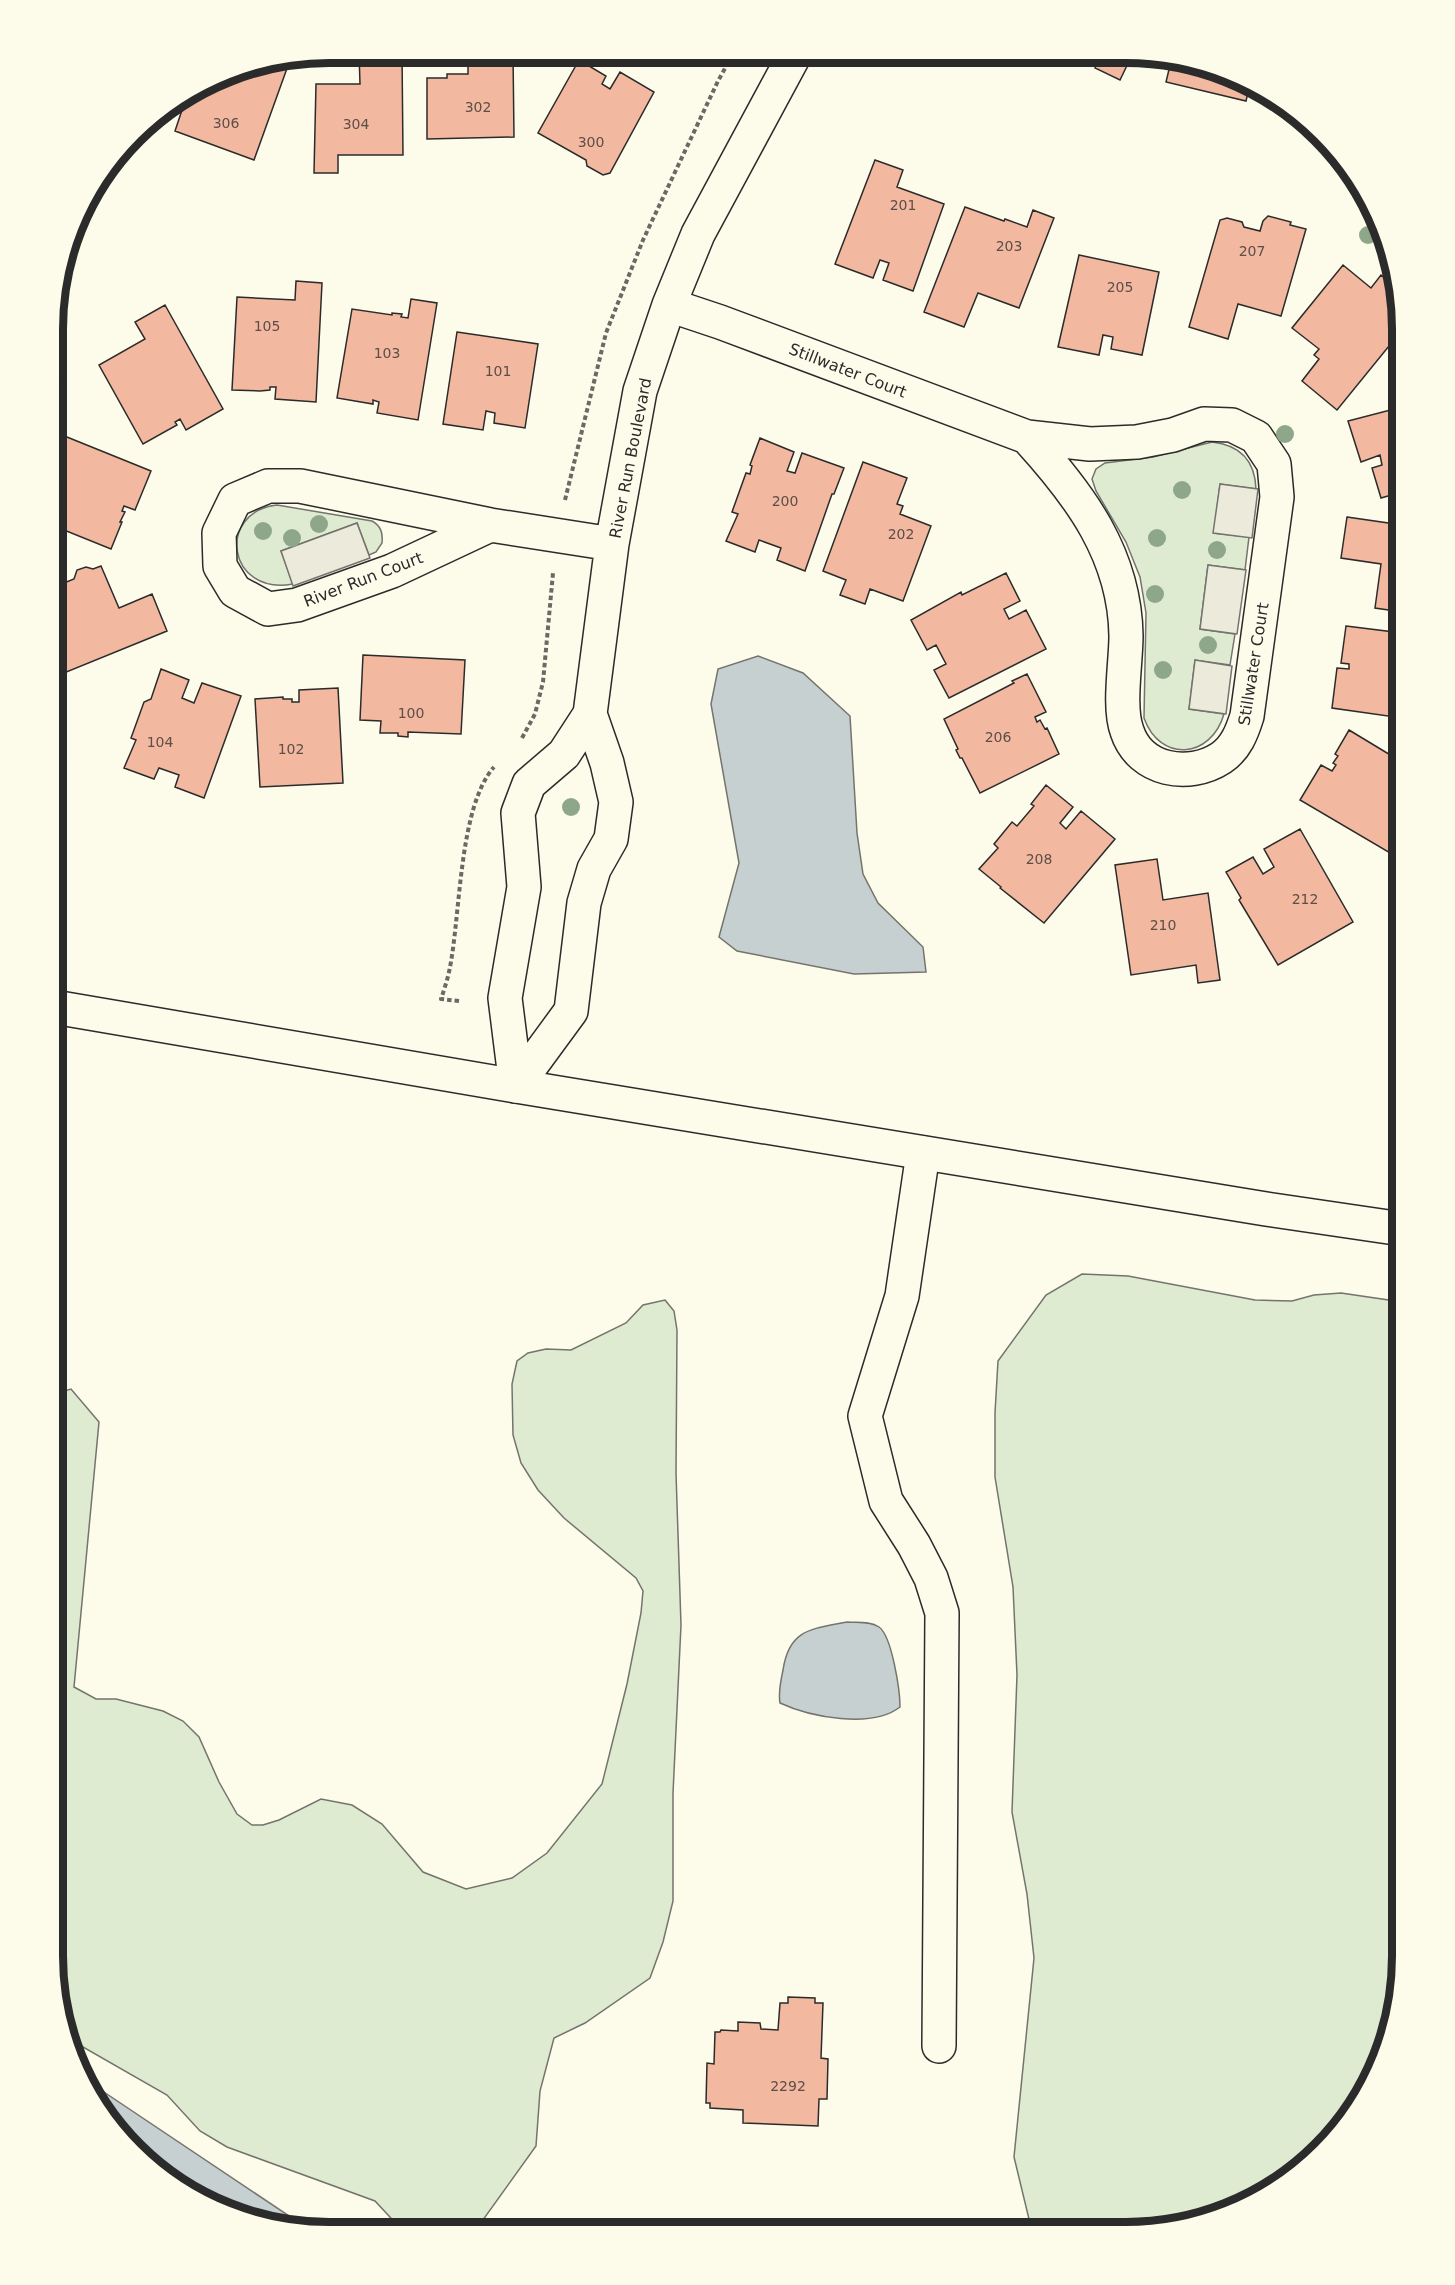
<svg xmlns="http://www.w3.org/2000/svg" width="1455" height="2285" font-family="'DejaVu Sans',sans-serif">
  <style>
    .green { fill: #deebd1; stroke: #74746e; stroke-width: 1.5 }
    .parking { fill: #eceadb; stroke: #74746e; stroke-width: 1.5 }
    .water { fill: #c7d0d0; stroke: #74746e; stroke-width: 1.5 }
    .building { fill: #f2b8a0; stroke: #2b2b2b; stroke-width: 1.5 }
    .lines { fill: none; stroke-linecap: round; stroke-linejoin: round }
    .minor-casing { stroke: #2b2b2b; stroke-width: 36 }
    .major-casing { stroke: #2b2b2b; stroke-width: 36 }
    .path { stroke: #6a6964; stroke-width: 4; stroke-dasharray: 4.5 3; stroke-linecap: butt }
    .minor { stroke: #fdfbea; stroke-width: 33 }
    .major { stroke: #fdfbea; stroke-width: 33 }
    .tree { fill: #8ea78a }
    .labels { text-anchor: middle; stroke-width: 4.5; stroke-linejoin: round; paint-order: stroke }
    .number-label { font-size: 14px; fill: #5d4e48 }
    .street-label { font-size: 16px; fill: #2b2b2b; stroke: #fdfbea }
    .rim { fill: none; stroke: #2b2b2b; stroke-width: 8 }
  </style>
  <rect width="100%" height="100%" fill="#fdfbea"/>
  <path class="green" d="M1212,442C1240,445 1255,461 1256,489L1220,484L1214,533L1249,537L1245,570L1208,565L1200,629L1235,634L1230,665L1195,660L1189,709L1224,714C1211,759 1160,763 1144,718L1146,613L1140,577L1126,542L1096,491L1092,479L1096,469L1105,463L1153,457Z
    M277,505L372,521C381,526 383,533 382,543L376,552L369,555L357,523L281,551L293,584C227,596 216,512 277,505Z
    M1082,1274L1128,1276L1255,1300L1292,1301L1314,1295L1341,1293L1402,1302V1975L1382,2062L1346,2124L1295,2175L1232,2211L1127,2232H1028L1029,2219L1014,2157L1034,1958L1027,1894L1012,1812L1017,1675L1013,1587L995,1477V1413L998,1361L1046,1295Z
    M665,1300L674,1311L677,1330L676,1473L681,1625L673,1793V1901L663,1942L650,1978L585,2023L554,2038L540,2091L536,2146L475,2231L402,2230L375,2201L227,2147L200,2131L167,2095L69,2039L53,1956V1394L71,1389L99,1422L74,1687L96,1699H116L163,1711L183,1721L199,1737L219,1782L237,1814L252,1825H263L279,1820L321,1799L352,1805L382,1824L423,1872L466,1889L512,1878L547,1853L602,1784L627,1684L641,1613L643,1591L636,1578L564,1518L538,1490L521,1463L513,1435L512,1384L517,1361L528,1353L546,1349L571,1350L626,1323L643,1305Z"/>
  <path class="parking" d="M1220,484L1258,489L1252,538L1213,533Z
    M357,523L370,558L293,586L281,551Z
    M1208,565L1246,570L1237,634L1200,629Z
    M1195,660L1232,666L1226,714L1189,709Z"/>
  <path class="water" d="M758,656L803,673L850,716L857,833L863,874L878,903L923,947L926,972L854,974L737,951L719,937L739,863L711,704L718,669Z
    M847,1622C857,1623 870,1621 879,1627C892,1636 900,1691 900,1707C872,1729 810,1717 780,1703C778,1692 781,1680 783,1670C789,1629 811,1629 847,1622Z
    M83,2078L310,2230H293L223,2212L161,2176L110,2125Z"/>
  <path class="building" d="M359,53H402L403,155H338V173H314L316,84H360Z
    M513,53L514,137L427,139V78H447V74H468V54Z
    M1101,55H1132L1120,80L1095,68Z
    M1172,57L1232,73L1250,84L1246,101L1166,82Z
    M290,60L254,160L175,131L184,104H182L184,98L223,73Z
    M579,60L606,76L602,84L610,89L620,72L654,92L610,173L603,175L587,166L586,160L538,133Z
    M875,160L903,170L897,187L944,204L913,291L883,280L889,263L880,260L873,278L835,264Z
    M965,207L1004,221L1005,219L1027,227L1033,210L1054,218L1019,308L978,293L964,327L924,312Z
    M1268,216L1291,222L1290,225L1306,229L1281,316L1238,304L1228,339L1189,327L1220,220L1227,218L1242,222L1244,227L1260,231L1263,221Z
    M1079,255L1159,272L1142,355L1111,349L1113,337L1103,335L1099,355L1058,347Z
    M1343,265L1371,288L1381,275L1394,286L1396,298L1390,305L1399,313L1402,330L1337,410L1302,381L1319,359L1314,355L1319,349L1292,328Z
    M296,281L322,283L316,402L275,399L276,387H270V390L260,391L232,390L237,297L295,300Z
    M411,299L437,303L418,420L377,413L379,402L373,400V404L337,398L352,309L392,315V313L402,314L401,317L408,318Z
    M165,305L223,409L186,430L180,419L175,422L177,425L143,444L99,365L145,339L135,322Z
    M457,332L538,344L525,428L494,423L495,413L486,411L483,430L443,424Z
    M1402,407V492L1381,498L1372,468L1382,465L1380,455L1361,462L1348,421Z
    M57,433L151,471L135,510L124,506L122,511L125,512L120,522H122L111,549L54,526L55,440Z
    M760,438L794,452L787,471L795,473L802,453L844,468L834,494H832L805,571L777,560L781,548L759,540L755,552L726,541L738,514L732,512L746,473L750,474L752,466L750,465Z
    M863,462L907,478L897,504L903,506L900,514L931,526L903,601L870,589L865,604L840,595L846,580L823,571Z
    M1347,517L1402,525V612L1375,608L1381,564L1341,558Z
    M101,566L119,608L152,594L167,631L64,673L58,670L54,662V587L74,579L77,570L86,567L93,569Z
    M1006,573L1020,601L1004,609L1009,619L1026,610L1046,649L949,698L934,670L946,664L936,645L927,650L911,620L961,592L962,595Z
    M1346,626L1402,633V718L1332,708L1337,668L1349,669V664L1341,663Z
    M363,655L465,660L461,734L408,732V737L398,736V733H380L381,721L360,720Z
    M161,669L189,680L182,698L194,703L202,683L241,696L204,798L175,787L179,775L159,768L154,779L124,768L136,740L131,738L144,702L151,699Z
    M1027,674L1046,712L1035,717L1037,722L1040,720L1045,729L1047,728L1059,754L980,793L962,758H960L956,750L958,749L944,719L1014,683L1012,681Z
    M338,688L343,783L260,787L255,699L283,697V699H292V702H299V690Z
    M1349,730L1402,762V860L1300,800L1321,765L1332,771L1336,765L1333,763L1338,756L1335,754Z
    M1046,785L1073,807L1060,823L1066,829L1081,811L1115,839L1044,923L1000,888L1001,887L979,869L998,848L994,844L1012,822L1017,826L1034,806L1031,804Z
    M1300,829L1353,922L1278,965L1239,900L1241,898L1226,872L1253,857L1263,874L1274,867L1264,849Z
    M1157,859L1163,900L1208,893L1220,980L1198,983L1196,965L1131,975L1115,865Z
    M788,1997L815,1998V2003H823L821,2058L828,2059L827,2099H819L818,2126L743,2123V2110L710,2108V2103H706L707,2063L714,2064L715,2032H720L721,2030L738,2031V2022L760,2023L761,2029L778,2030L780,2003H788Z"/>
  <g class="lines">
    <g class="minor-casing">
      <path id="minor" d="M669,305L720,322L1027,437C1080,495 1125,555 1126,636C1126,663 1118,707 1127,731C1140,771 1189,779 1221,758C1236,748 1242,732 1247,716L1277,497L1274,464L1256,437L1232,425L1204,424L1173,435L1137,442L1090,444L1027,437
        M490,525L392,571L297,605L268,609L235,591L220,566L219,533L235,500L268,486H300L490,525L612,544
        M516,1086L505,998L524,887L518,813L529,784L564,754L590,714L612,544L640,391L669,305L698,234L795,54
        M516,1086L571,1011L584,903L594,869L611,839L616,802L607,763L590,714
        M923,1153L902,1296L865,1416L886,1501L914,1545L931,1578L942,1613L939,2046"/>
    </g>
    <g class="major-casing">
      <path id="major" d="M54,1007L516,1086L1266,1209L1402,1229"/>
    </g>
    <path class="path" d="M565,500L606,333L643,240L718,81L733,54
      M522,738L535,714L543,682L553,573
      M459,1001L441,999C444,990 447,981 449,972C461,917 458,808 494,767"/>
    <use href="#minor" class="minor"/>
    <use href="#major" class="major"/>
  </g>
  <g class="tree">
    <circle cx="1368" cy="235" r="9"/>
    <circle cx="1285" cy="434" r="9"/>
    <circle cx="1182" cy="490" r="9"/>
    <circle cx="319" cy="524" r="9"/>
    <circle cx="263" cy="531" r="9"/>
    <circle cx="292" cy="538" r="9"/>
    <circle cx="1157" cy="538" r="9"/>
    <circle cx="1217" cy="550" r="9"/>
    <circle cx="1155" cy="594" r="9"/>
    <circle cx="1208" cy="645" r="9"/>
    <circle cx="1163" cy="670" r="9"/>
    <circle cx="571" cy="807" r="9"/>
  </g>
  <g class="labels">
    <g class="number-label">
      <text x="478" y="112">302</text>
      <text x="226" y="128">306</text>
      <text x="356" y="129">304</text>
      <text x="591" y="147">300</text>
      <text x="903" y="210">201</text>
      <text x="1009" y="251">203</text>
      <text x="1252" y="256">207</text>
      <text x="1120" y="292">205</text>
      <text x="267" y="331">105</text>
      <text x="387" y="358">103</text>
      <text x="498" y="376">101</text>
      <text x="785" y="506">200</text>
      <text x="901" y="539">202</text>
      <text x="411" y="718">100</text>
      <text x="998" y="742">206</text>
      <text x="160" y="747">104</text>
      <text x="291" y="754">102</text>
      <text x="1039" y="864">208</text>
      <text x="1305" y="904">212</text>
      <text x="1163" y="930">210</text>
      <text x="788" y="2091">2292</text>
    </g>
    <g class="street-label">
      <text transform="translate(848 370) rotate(21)" y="6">Stillwater Court</text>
      <text transform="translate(630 458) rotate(-79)" y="6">River Run Boulevard</text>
      <text transform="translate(363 579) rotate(-21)" y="6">River Run Court</text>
      <text transform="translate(1253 664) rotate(-81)" y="6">Stillwater Court</text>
    </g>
  </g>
  <path d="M0 0H1455V2285H0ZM329 63H1126A266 266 0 0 1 1392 329V1956A266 266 0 0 1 1126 2222H329A266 266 0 0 1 63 1956V329A266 266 0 0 1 329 63Z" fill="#fdfbea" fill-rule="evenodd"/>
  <path class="rim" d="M329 63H1126A266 266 0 0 1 1392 329V1956A266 266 0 0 1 1126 2222H329A266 266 0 0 1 63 1956V329A266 266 0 0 1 329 63Z"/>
</svg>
